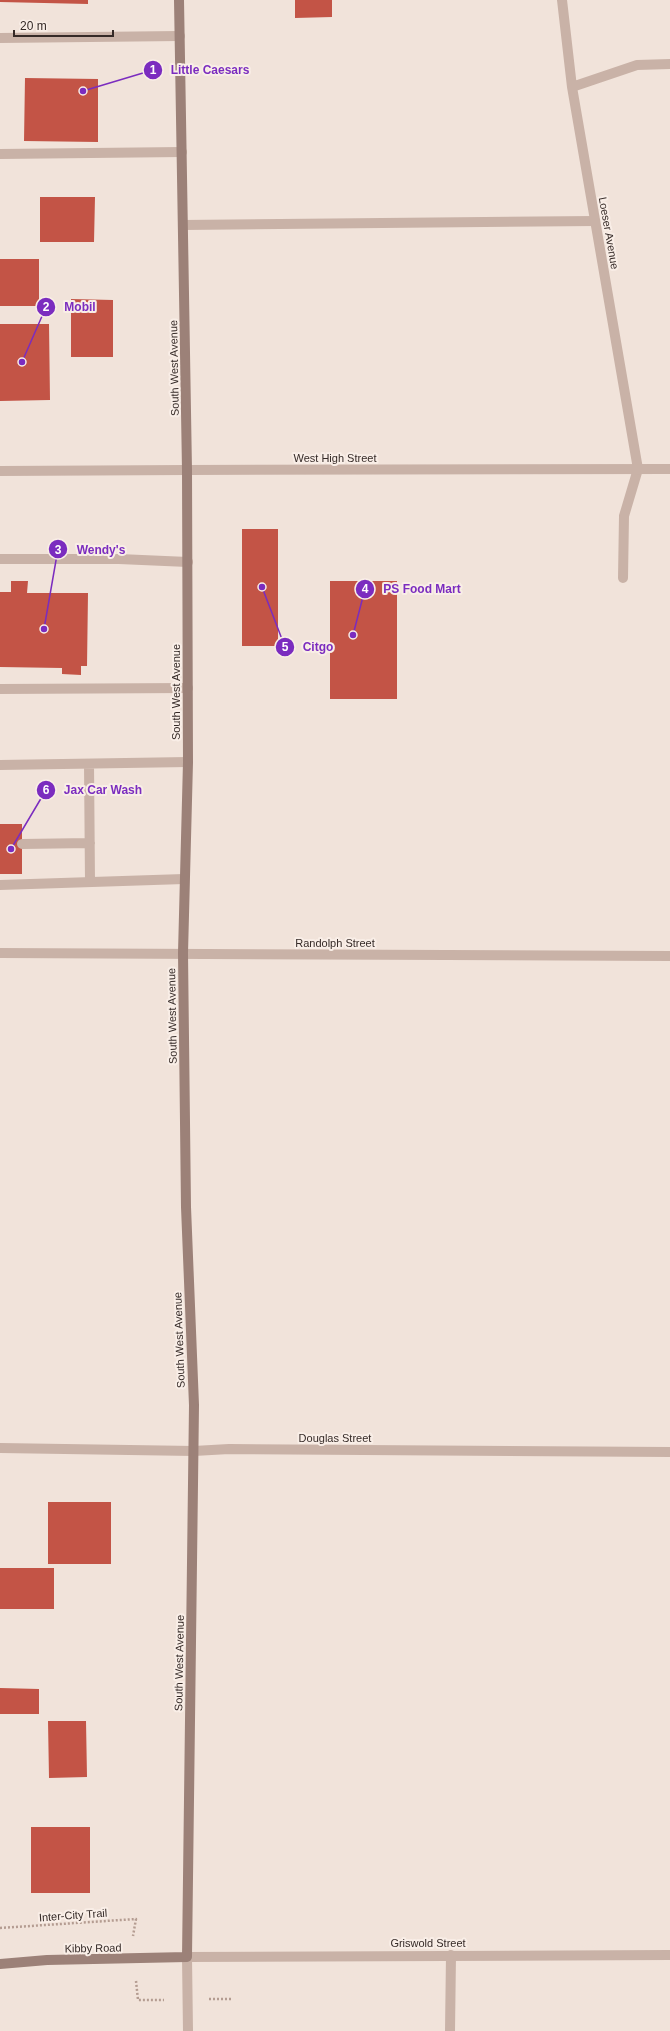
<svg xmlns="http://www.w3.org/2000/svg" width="670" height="2031" font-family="Arial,sans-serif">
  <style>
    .building { fill: #c35446 }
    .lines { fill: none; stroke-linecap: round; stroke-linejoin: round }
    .path { stroke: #b49c91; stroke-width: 2.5; stroke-dasharray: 2 2; stroke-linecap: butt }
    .service { stroke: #c9b2a7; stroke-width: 10 }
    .minor { stroke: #c9b2a7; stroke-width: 10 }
    .tertiary { stroke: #c9b2a7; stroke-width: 10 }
    .secondary { stroke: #9c8178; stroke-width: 10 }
    .labels { text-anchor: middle; stroke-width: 4; stroke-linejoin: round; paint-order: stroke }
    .street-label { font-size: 11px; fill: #352a27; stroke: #f9eee7 }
    .leader { fill: none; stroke: #7b2cbf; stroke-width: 1.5 }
    .callout-dot { fill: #7b2cbf; stroke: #f9eee7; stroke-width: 1.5 }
    .mark-label { font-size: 12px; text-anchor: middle; font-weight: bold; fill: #fff }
    .callout-label { font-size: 12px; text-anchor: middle; font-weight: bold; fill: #7b2cbf; stroke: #f9eee7; stroke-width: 4; stroke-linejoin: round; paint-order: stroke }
  </style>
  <rect width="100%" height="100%" fill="#f1e3da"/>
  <path class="building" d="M0,0H88V4L0,2Z
    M295,0H332V17L295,18Z
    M25,78L98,79V142L24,141Z
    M40,197H95L94,242H40Z
    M0,259H39V306H0Z
    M71,299L113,300V357H71Z
    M0,324H49L50,400L0,401Z
    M242,529H278V646H242Z
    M11,581H28L27,593H88L87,666H81V675L62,674V668L0,667V592H11Z
    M330,581H397V699H330Z
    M0,824H22V874H0Z
    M48,1502H111V1564H48Z
    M0,1568H54V1609H0Z
    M0,1688L39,1689V1714H0Z
    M48,1721H86L87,1777L49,1778Z
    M31,1827H90V1893H31Z"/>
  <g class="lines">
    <path class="path" d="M0,1928L136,1919L133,1936
      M136,1981L138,2000H164
      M209,1999H231"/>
    <path class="service" d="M0,38L180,36
      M0,154L182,152
      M183,225L595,221
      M0,559H119L188,562
      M623,578L624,516L638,469
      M0,689L188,688
      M89,764L90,882
      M0,765L188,762
      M22,844L90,843
      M0,885L184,879"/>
    <path class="minor" d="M562,0L572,87L638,469
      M572,87L637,65L670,64
      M0,471L187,470
      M0,953L670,956
      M0,1448L194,1451L229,1449L670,1452
      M450,2031L451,1955"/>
    <path class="tertiary" d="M187,470L670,469
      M188,2031L187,1957L670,1955"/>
    <path class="secondary" d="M0,1964L47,1960L187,1957L194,1405L186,1207L183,953L188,762L187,470L179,0"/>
  </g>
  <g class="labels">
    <g class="street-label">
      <text transform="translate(609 233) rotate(80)" y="4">Loeser Avenue</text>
      <text transform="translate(174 368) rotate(-91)" y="4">South West Avenue</text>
      <text x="335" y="462">West High Street</text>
      <text transform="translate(176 692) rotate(-90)" y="4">South West Avenue</text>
      <text x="335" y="947">Randolph Street</text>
      <text transform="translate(172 1016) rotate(-91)" y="4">South West Avenue</text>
      <text transform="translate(179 1340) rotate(-92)" y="4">South West Avenue</text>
      <text x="335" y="1442">Douglas Street</text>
      <text transform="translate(179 1663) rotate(-89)" y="4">South West Avenue</text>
      <text transform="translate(73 1915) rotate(-4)" y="4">Inter-City Trail</text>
      <text x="428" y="1947">Griswold Street</text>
      <text transform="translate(93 1948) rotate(-1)" y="4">Kibby Road</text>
    </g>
  </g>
  <path class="leader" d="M83 91L153 70M22 362L46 307M44 629L58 549M353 635L365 589M262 587L285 647M11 849L46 790"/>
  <g class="callout-dot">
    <circle cx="83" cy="91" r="4"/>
    <circle cx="22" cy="362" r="4"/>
    <circle cx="44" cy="629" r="4"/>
    <circle cx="353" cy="635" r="4"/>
    <circle cx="262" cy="587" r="4"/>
    <circle cx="11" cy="849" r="4"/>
    <circle cx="153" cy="70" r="10"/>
    <circle cx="46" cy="307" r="10"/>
    <circle cx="58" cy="549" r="10"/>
    <circle cx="365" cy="589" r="10"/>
    <circle cx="285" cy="647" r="10"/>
    <circle cx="46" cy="790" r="10"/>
  </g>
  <g class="mark-label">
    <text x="153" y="74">1</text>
    <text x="46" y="311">2</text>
    <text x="58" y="554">3</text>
    <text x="365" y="593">4</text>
    <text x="285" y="651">5</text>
    <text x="46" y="794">6</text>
  </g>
  <g class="callout-label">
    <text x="210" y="74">Little Caesars</text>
    <text x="80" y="311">Mobil</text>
    <text x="101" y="554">Wendy's</text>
    <text x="422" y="593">PS Food Mart</text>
    <text x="318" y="651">Citgo</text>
    <text x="103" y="794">Jax Car Wash</text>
  </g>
  <path d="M14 30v6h99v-6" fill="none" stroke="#352a27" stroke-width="2"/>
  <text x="20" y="30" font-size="12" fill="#352a27" stroke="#f9eee7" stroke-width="3" paint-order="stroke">20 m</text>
</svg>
